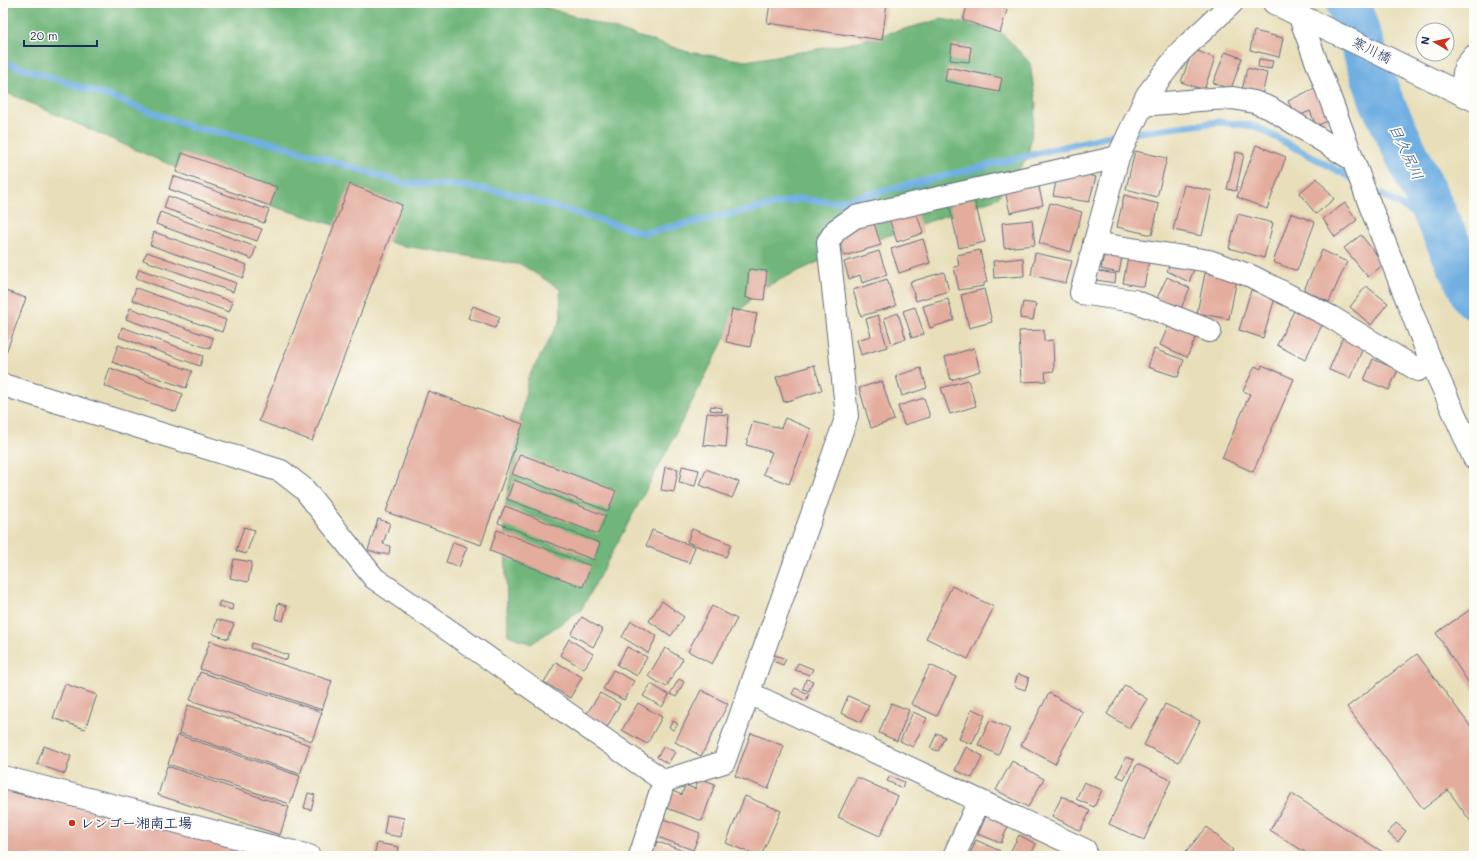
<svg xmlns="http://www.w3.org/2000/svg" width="1477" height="859" font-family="Mali,'Klee One',sans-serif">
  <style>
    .forest { fill: #70b67a; stroke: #46726c }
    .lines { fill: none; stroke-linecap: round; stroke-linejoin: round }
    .stream { stroke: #6fafe2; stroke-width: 7 }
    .river { stroke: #6fafe2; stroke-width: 44 }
    .building { fill: #e3ac9d }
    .minor-casing { stroke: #636d7e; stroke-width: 24 }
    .minor { stroke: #fff; stroke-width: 22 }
    .poi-dot { fill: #c8321e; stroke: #fdfcf7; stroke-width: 1.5 }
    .labels { text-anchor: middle; stroke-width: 3.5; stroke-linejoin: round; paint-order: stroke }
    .street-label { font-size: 14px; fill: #1b2f5e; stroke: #fdfcf7 }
    .poi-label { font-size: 14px; font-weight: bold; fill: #1b2f5e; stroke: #fdfcf7; text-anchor: start }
    .water-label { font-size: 15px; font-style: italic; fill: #385c8c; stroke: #fdfcf7 }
  </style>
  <rect width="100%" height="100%" fill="#fdfcf7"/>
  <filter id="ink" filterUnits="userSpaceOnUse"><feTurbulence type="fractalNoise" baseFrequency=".025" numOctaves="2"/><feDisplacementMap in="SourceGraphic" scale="8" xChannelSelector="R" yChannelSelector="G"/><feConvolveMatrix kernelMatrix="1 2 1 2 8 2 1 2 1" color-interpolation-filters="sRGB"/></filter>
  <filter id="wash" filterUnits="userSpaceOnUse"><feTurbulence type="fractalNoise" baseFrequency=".012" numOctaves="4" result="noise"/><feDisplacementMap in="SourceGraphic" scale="16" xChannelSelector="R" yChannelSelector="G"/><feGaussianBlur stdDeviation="0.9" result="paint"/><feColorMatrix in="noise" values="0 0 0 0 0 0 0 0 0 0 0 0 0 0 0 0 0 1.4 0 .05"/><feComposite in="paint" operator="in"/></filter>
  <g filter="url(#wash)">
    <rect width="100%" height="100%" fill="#e8dfba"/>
    <path class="forest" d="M3,3H532L688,52L746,61L848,44L942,19L1000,31L1030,63L1036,104L1028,157L997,198L835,254L758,290L736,316L658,468L581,610L531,644L508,635L504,513L528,378L561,319L560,289L522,265L399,245L259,202L152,157L3,91Z"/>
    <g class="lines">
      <path class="stream" d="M3,62L109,96L191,127L277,144L403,183L456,185L508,193L644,233L800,199L837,202L1109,136L1218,122L1255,126L1355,180
        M1370,188L1442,229"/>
      <path class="river" d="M1348,3L1381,100L1474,297"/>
    </g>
    <g id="blocks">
      <path class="building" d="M770,3H887L882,40L767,23Z
        M968,3H986L1007,10L1000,33L963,20Z
        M1254,31L1283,38L1279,57L1250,50Z
        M952,44L971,47L969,62L950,60Z
        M1193,49L1215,58L1204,90L1181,82Z
        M1225,52L1242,58L1231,89L1213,83Z
        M1259,59L1273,61L1271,69L1258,67Z
        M947,67L1002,78L999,92L945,81Z
        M1247,68L1267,73L1261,100L1241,95Z
        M1319,86L1335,118L1316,126L1310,111L1296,117L1288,101Z
        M1256,145L1286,157L1267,209L1237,197Z
        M1135,151L1167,158L1157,197L1126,189Z
        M1236,152L1244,154L1236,191L1227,189Z
        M182,153L277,187L270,206L176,172Z
        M1070,171L1096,177L1089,202L1053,196L1057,177Z
        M173,176L269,210L264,223L169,189Z
        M1317,178L1334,199L1316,214L1299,193Z
        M1037,179L1043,205L1010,213L1004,186Z
        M350,184L402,205L312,441L259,421Z
        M1184,185L1212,191L1202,236L1173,230Z
        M1124,195L1159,204L1152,235L1117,227Z
        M168,196L262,229L257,241L164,208Z
        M974,198L985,242L959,248L949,204Z
        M1050,203L1082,212L1071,252L1039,243Z
        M1345,203L1357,220L1335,237L1323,219Z
        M916,211L923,233L897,242L889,219Z
        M160,212L256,247L252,259L156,224Z
        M1291,213L1315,222L1297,271L1273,262Z
        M1238,214L1273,223L1264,258L1229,248Z
        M873,220L881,245L844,256L836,231Z
        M1032,220L1035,245L1004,248L1002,223Z
        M154,232L247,265L243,278L150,245Z
        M1361,235L1384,264L1368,277L1344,248Z
        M923,239L930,263L899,273L891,249Z
        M1105,248L1123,252L1119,273L1101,269Z
        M980,250L987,282L984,283V286L959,290L954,267L959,266L957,255Z
        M1322,250L1347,262L1329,302L1304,290Z
        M879,251L887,275L862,283L860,275L849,279L844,262Z
        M1129,251L1150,255L1144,287L1123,283Z
        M147,252L236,283L233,292L143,260Z
        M1035,253L1072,261L1066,283L1031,275Z
        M1174,257L1195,267L1189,282L1167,271Z
        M1023,258L1024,276L994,278L993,261Z
        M139,269L233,302L229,312L136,278Z
        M749,269L767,271L764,300L746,298Z
        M1098,271L1116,274L1115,283L1096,280Z
        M944,272L949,291L916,301L910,282Z
        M1205,273L1237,279L1229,319L1197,313Z
        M1167,277L1190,288L1181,308L1157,298Z
        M887,279L896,306L861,316L853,290Z
        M1366,286L1388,303L1371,325L1350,307Z
        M136,288L226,320L222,332L132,300Z
        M984,289L992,322L969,328L961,295Z
        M3,290L26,298L4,358H3Z
        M1251,290L1275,298L1263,338L1239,330Z
        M948,299L954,320L930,328L923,306Z
        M1023,302L1036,304L1033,320L1020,318Z
        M473,306L500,317L495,328L468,318Z
        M915,307L924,334L912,338L903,311Z
        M130,308L213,338L210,349L126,319Z
        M732,309L757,314L750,347L726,342Z
        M1295,309L1323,323L1305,360L1277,345Z
        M898,313L906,339L892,344L884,318Z
        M878,315L887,347L861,355L857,340L871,336L866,319Z
        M1170,322L1197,335L1187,357L1160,345Z
        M122,327L203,356L200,366L119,337Z
        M1044,330V341L1053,340L1054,371L1045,372L1046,381L1021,382L1019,331Z
        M1343,337L1364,346L1350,378L1329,370Z
        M118,345L192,371L186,388L112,362Z
        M974,348L980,371L951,380L945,357Z
        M1154,349L1184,360L1178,377L1148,367Z
        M1373,359L1398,370L1389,390L1364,380Z
        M814,365L822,390L784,402L776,377Z
        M1262,365L1294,379L1253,472L1222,458L1250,394L1243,391L1255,366L1261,369Z
        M110,368L183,394L176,412L104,386Z
        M921,368L927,388L902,396L896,376Z
        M968,380L976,406L950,414L941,388Z
        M882,381L894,420L871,428L859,388Z
        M428,391L523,424L481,545L386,512Z
        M924,398L930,417L904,425L898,406Z
        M711,406L722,408V412L710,410Z
        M707,413L729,415L726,447L703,445Z
        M785,418L811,429L789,484L763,474L772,452L746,445L753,421L781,428Z
        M520,454L616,491L608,511L512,474Z
        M682,466L699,470L695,486L679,483Z
        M665,467L678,469L674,492L661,490Z
        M706,469L739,482L732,498L700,485Z
        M514,480L606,516L598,534L507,499Z
        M505,506L600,543L594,560L498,523Z
        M378,519L390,523L383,544L390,546L389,554H381L368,550Z
        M244,527L255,530L246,554L236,551Z
        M692,529L731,544L726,557L687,542Z
        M497,530L591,566L583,587L490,551Z
        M652,530L695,547L689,563L646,546Z
        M453,542L467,547L459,567L446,562Z
        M234,559L252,562L248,582L230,578Z
        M952,586L994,607L968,659L926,638Z
        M220,601L233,605L232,610L218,606Z
        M662,601L684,617L671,636L649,621Z
        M278,603L287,606L283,621L275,619Z
        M712,606L737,619L712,664L688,651Z
        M1474,607V691L1436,633Z
        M582,617L603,630L593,647L571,634Z
        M217,619L234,624L228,639L213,634Z
        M631,621L657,636L648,653L622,637Z
        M569,639L593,654L584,669L560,655Z
        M210,641L332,681L322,710L200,669Z
        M252,643L288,655L287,660L251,648Z
        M627,647L647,657L637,676L617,665Z
        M665,648L683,659L666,687L648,676Z
        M772,654L786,659L783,665L770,660Z
        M1417,654L1474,731V826L1448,790L1423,809L1347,707Z
        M556,662L582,677L570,698L544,682Z
        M798,663L813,669L810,675L795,670Z
        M930,665L956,677L937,716L911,704Z
        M613,670L634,681L624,700L603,689Z
        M200,672L322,712L312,741L190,700Z
        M1018,674L1029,678L1025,690L1014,686Z
        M679,679L684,682L676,697L670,694Z
        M806,679L813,681L809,691L803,689Z
        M65,684L97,695L85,729L53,718Z
        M651,684L669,695L662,707L643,696Z
        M1125,685L1147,699L1129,728L1107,714Z
        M795,688L809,694L806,701L792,694Z
        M701,690L728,704L701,756L675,742Z
        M600,693L620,704L607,727L586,715Z
        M1049,693L1083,712L1055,764L1021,745Z
        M848,696L869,705L861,722L841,713Z
        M638,703L662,717L647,744L622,730Z
        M891,703L909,710L897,741L879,733Z
        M1165,704L1200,721L1179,762L1144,745Z
        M188,705L310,745L300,774L179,733Z
        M972,709L985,715L972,744L959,739Z
        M913,712L927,718L913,747L900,741Z
        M990,720L1010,729L998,755L978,745Z
        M673,721L678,724L673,730L669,727Z
        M751,733L784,746L768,789L735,776Z
        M937,733L945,737L938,751L930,748Z
        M178,735L300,776L290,804L168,764Z
        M44,746L71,756L65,774L37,764Z
        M664,746L675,752L668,764L657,757Z
        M966,747L983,756L972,778L955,770Z
        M1126,757L1134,760L1124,779L1117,776Z
        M1012,761L1044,779L1028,807L996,790Z
        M1137,764L1171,780L1144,840L1109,824Z
        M167,766L289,807L280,835L158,795Z
        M890,776L904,782L902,788L887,781Z
        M857,777L898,796L880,836L838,817Z
        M699,778L715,784L702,821L664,807L670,790L682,795L685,785L695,789Z
        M1084,782L1102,790L1094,807L1076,799Z
        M3,790L276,855V856H3Z
        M308,793L315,795L311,810L304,808Z
        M1292,794L1389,856H1311L1270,830Z
        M745,796L781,811L761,856H757L726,843Z
        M1062,796L1090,811L1080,831L1052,816Z
        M987,814L1009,824L1001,843L978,834Z
        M387,815L404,818L401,837L384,834Z
        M661,818L700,833L693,850L655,836Z
        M1396,823L1406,831L1398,842L1388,833Z
        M1207,827L1233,850L1228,856H1182Z
        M1019,835L1036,844L1030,856H1008Z
        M652,840L693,854L692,856H646Z
        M976,840L1000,851L997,856H969Z
        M377,843L399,847L397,856H374Z
        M431,851L447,856H430Z"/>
    </g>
  </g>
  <g filter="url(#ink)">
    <use href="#blocks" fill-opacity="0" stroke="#636d7e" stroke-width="1"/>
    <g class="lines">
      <g class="minor-casing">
        <path id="minor" d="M1274,3L1474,100
          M1299,15L1368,200L1430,359L1474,458
          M1461,93L1465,67L1474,56
          M1142,105L1211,99L1233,98L1254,102L1270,108L1353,160
          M1094,243L1209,261L1251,276L1331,317L1418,370L1430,359
          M1210,331L1134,301L1081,293L1118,157L1147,95L1181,51L1232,3
          M3,385L281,471L304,489L374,578L664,781
          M749,693L1085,850L1086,856
          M3,777L309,856
          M640,856L664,781L724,762L847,416L828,242L836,230L855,217L1118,157
          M954,856L979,801"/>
      </g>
      <use href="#minor" class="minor"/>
    </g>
  </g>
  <circle class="poi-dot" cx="72" cy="823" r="4"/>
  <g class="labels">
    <g class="street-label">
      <text transform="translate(1372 50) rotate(26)" y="5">寒川橋</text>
    </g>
    <g class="poi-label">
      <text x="80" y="828">レンゴー湘南工場</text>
    </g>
    <g class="water-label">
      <text transform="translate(1406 152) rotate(65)" y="5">目久尻川</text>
    </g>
  </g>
  <rect width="1477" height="859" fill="none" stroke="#fdfcf7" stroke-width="16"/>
  <g transform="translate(1435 42) rotate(279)"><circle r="19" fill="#fdfcf7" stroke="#a3aaba"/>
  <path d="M0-3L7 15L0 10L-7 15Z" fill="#c8321e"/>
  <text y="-6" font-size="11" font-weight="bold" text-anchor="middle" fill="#1b2f5e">N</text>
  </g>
  <path d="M24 40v6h73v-6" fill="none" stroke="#1b2f5e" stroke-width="2"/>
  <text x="30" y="40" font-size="12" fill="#1b2f5e" stroke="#fdfcf7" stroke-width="3" paint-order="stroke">20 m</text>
</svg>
